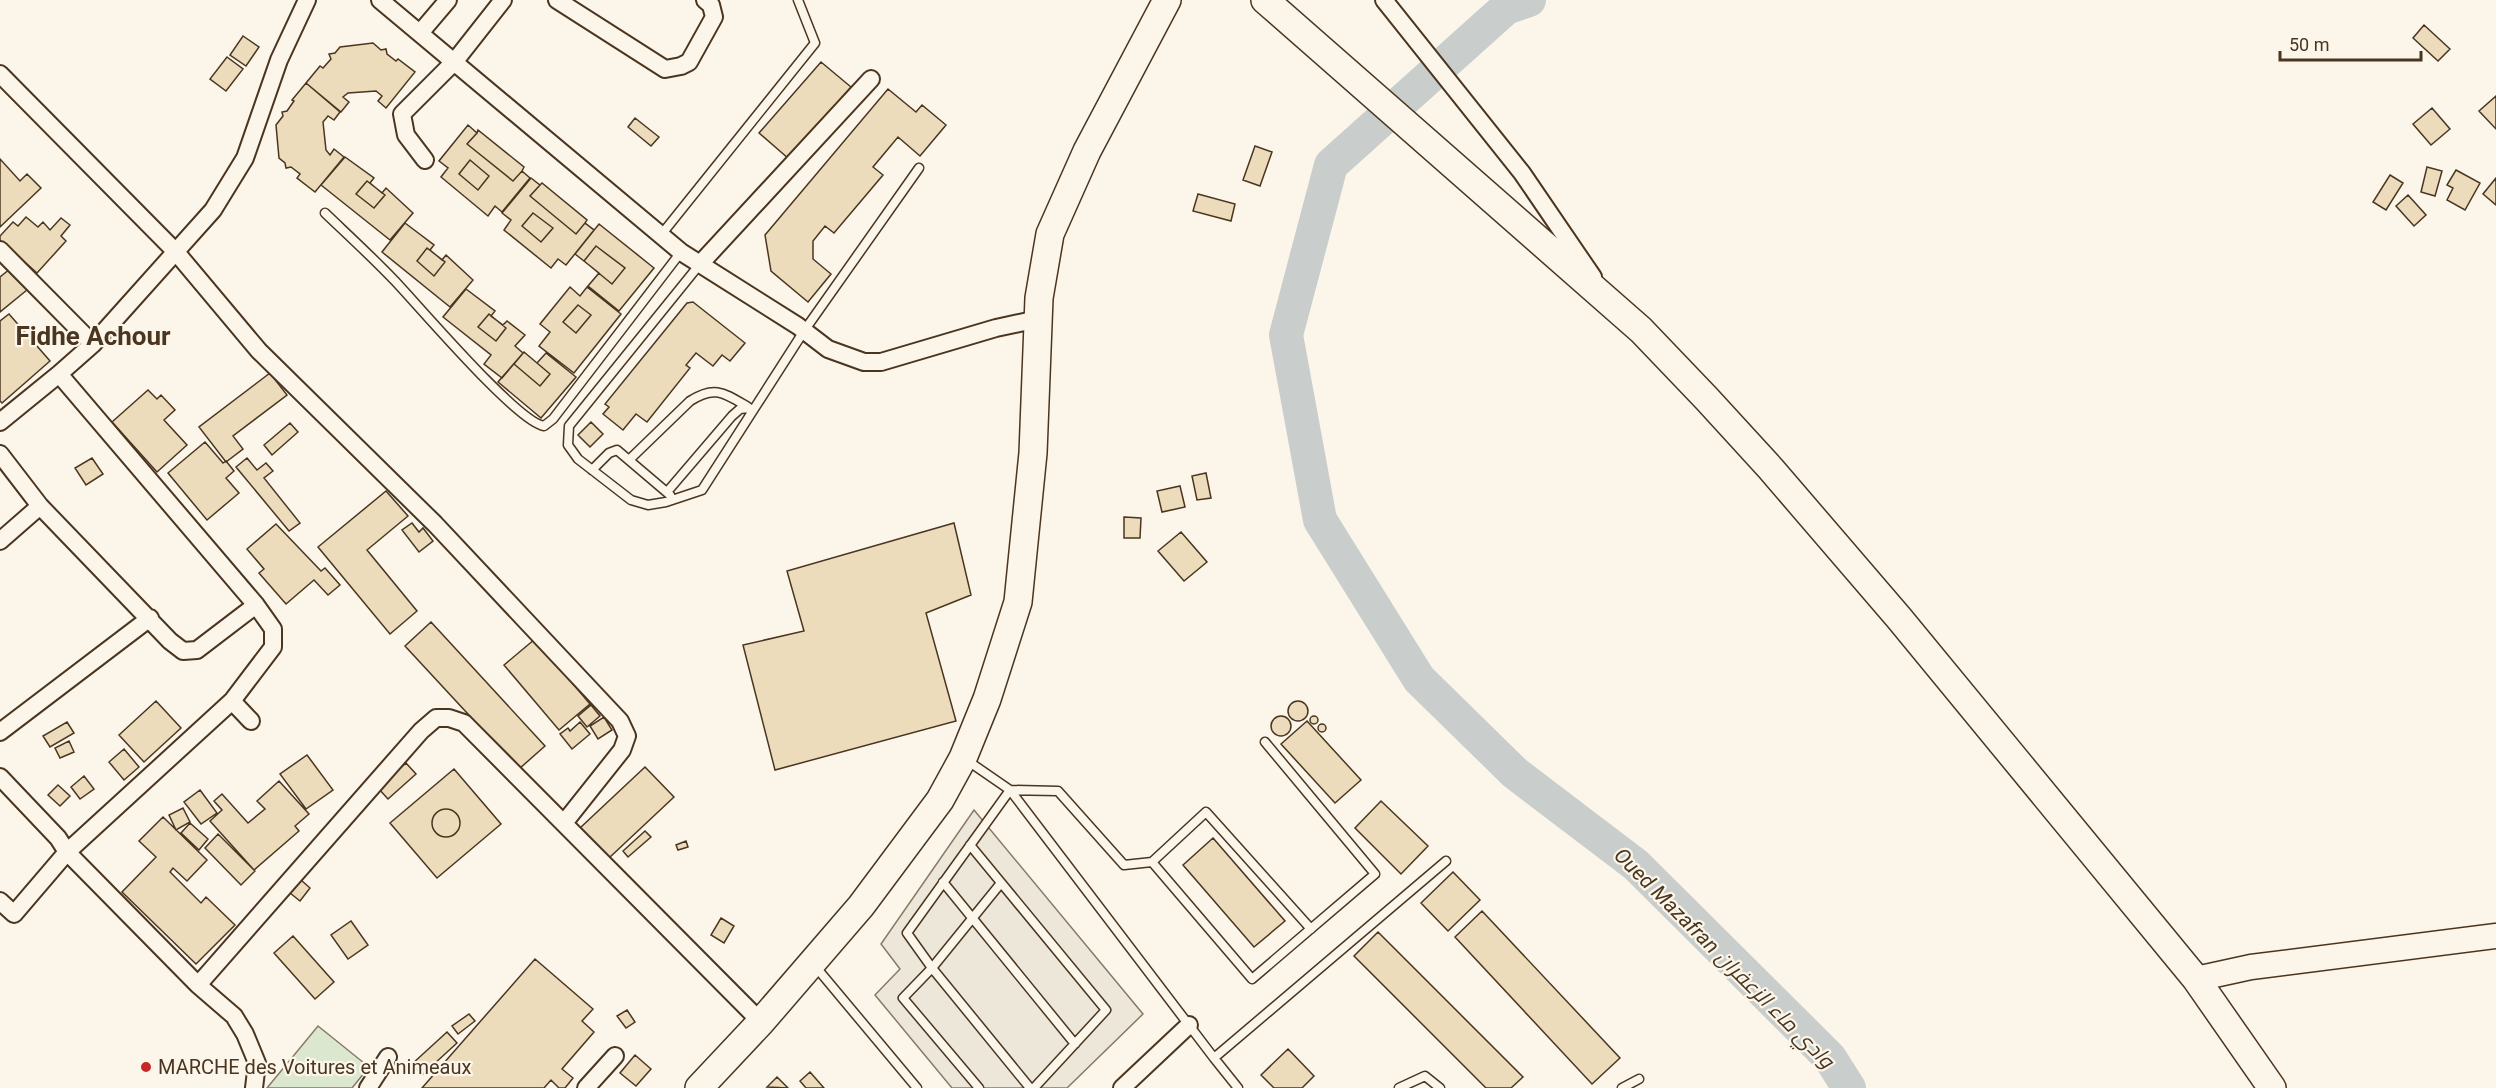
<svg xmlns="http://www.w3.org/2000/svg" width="2496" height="1088" font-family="Roboto,Cairo,sans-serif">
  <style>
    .green { fill: #dce7d0; stroke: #887966; stroke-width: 1.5 }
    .parking { fill: #ede7d9; stroke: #887966; stroke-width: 1.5 }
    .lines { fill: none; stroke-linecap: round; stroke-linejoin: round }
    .river { stroke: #c9cecd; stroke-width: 34 }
    .building { fill: #ecdcbc; stroke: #4a3520; stroke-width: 1.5 }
    .lane-casing { stroke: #4a3520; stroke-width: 11 }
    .street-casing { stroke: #4a3520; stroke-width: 20 }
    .secondary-casing { stroke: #4a3520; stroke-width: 27 }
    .primary-casing { stroke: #4a3520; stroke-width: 30 }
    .lane { stroke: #fbf6e9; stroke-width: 8 }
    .street { stroke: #fbf6e9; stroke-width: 16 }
    .secondary { stroke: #fbf6e9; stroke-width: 24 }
    .primary { stroke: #fbf6e9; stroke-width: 27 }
    .poi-dot { fill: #c62828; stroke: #fbf6e9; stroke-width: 2 }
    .labels { text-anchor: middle; stroke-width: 4.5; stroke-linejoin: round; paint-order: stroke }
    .poi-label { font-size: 20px; fill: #4a3520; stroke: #fbf6e9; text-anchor: start }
    .water-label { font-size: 21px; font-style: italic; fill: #4a3520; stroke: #fbf6e9 }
    .district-label { font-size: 26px; font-weight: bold; fill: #4a3520; stroke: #fbf6e9 }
  </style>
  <rect width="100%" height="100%" fill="#fbf6e9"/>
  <path class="green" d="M318,1026L369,1067L352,1088H267Z"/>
  <path class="parking" d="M974,810L1143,1014L1067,1088H952L875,995L900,969L881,944Z"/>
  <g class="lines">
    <path class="river" d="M1529,0L1506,8L1331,165L1286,335L1320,520L1419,679L1515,773L1636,865L1830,1058L1849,1088"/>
  </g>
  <path class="building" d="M2424,25L2450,49L2438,61L2413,38Z
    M243,36L259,47L246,66L230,55Z
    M373,43L381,50L386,49L387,54L396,61L398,59L415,72L386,108L378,101L382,96L376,91L348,93L343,97L349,102L341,112L306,83L320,66L323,68L331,59L329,54L335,53L340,47Z
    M227,57L243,69L226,91L210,79Z
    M821,62L851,87L789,159L759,133Z
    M306,83L340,112L334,120L328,116L323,122L326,150L330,155L334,149L344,157L315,192L297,178L300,174L291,167L286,168L285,163L279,158L276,125L283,116L282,112L287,111L294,101L292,100Z
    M888,89L916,112L922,105L946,125L920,156L898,137L873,167L883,175L834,233L825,226L813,241V259L831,274L808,302L771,271L765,235Z
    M2496,96V129L2479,111Z
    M2432,108L2450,129L2431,145L2413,124Z
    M635,118L659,137L651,146L628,127Z
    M468,125L477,133L467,144L513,181L522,171L530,178L502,212L495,206L488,216L441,177L448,168L439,161Z
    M468,125L477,133L478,130L524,167L522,171L530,178L502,212L495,206L488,216L441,177L448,168L439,161Z
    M1255,146L1272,152L1260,186L1243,180Z
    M345,157L374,178L370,183L382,193L386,188L413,213L390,240L321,185Z
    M0,159L20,181L27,174L41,188L0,227Z
    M470,160L489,176L478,190L459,174Z
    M2427,167L2442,171L2435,196L2421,192Z
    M2456,170L2480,183L2465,210L2447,200L2453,188L2447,185Z
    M2390,175L2403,183L2386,210L2373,202Z
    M531,178L540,185L530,196L576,234L585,223L594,230L566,265L558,259L551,268L504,230L511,220L502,213Z
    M531,178L540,185L542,183L587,220L585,223L594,230L566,265L558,259L551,268L504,230L511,220L502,213Z
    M2496,178V205L2483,194Z
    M367,181L385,195L374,208L356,194Z
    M1198,194L1235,204L1231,221L1193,211Z
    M2408,195L2426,215L2414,226L2396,206Z
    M533,213L553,228L541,242L522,226Z
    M26,217L38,227L43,222L50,230L61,218L70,225L61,236L66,241L37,273L0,240V236L13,222L18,226Z
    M405,223L434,245L430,250L442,260L446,255L473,280L450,307L382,252Z
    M599,224L654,268L619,311L588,286L599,273L575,254Z
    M596,246L625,268L612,284L584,261Z
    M427,248L445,262L434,276L417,261Z
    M10,269L27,290L0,312V277Z
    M570,287L580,296L587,287L621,314L574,373L539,346L550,332L540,324Z
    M466,289L495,311L491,316L503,325L507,321L525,335L515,346L523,353L502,378L484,364L491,355L443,317Z
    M693,302L745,343L730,361L722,355L713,366L696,353L686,365L690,368L647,422L636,414L623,430L603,414L609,407L605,404L687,303Z
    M578,305L591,315L576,333L563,322Z
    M9,314L50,361L2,403L0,401V321Z
    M489,314L506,328L496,341L478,327Z
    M524,352L550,374L540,386L514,364Z
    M524,352L537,363L546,353L576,377L541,418L498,382Z
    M270,373L287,395L233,436L243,449L226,462L199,427Z
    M148,390L157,399L161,395L175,410L164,420L187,445L157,472L112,422Z
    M591,422L603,434L590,447L578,435Z
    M290,423L298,432L272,455L264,445Z
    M205,442L223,463L226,461L234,471L226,478L239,493L207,520L168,473Z
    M92,458L103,474L86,485L75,468Z
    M247,458L257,470L266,463L273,471L264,478L300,523L289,531L236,467Z
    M1206,473L1211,498L1197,500L1192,476Z
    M1180,486L1185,507L1162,512L1157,491Z
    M386,491L408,516L367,550L417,611L390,634L318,547Z
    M1124,517L1141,518L1140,538H1124Z
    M412,523L419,532L423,528L433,541L419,552L402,530Z
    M954,523L971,595L926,613L956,721L775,770L743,645L804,631L787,571Z
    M276,524L321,571L325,568L340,585L328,595L314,580L286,604L259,573L264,569L247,549Z
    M1181,532L1207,562L1184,581L1158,551Z
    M431,622L545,746L519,769L405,646Z
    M535,639L590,704L559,730L504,665Z
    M1288 711a10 10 0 1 1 20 0a10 10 0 1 1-20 0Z
    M156,701L181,728L144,762L119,735Z
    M591,705L600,716L587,727L578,716Z
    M1310 720a4 4 0 1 1 8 0a4 4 0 1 1-8 0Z
    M1271 726a10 10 0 1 1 20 0a10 10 0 1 1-20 0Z
    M604,717L612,730L598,739L590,726Z
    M1307,721L1361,780L1335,803L1281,744Z
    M67,722L74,733L50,747L43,736Z
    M580,722L590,734L572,749L560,734L568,728L570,731Z
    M1318 728a4 4 0 1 1 8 0a4 4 0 1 1-8 0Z
    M69,741L74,752L60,758L55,748Z
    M124,749L139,767L124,780L109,762Z
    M307,755L333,790L306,809L280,774Z
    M406,763L416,774L388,799L378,788Z
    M645,767L674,797L609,858L580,828Z
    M454,769L501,824L437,878L390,823Z
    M84,776L94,789L80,799L71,787Z
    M279,781L309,814L295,826L299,831L254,870L210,821L222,810L214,801L222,794L248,823L265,809L257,801Z
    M58,785L70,796L60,806L48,795Z
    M200,790L217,813L201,824L184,802Z
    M1381,801L1428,846L1401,874L1355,828Z
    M183,808L190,822L176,830L169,815Z
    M432 823a14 14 0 1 1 28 0a14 14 0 1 1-28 0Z
    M163,817L207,860L187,881L173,868L170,872L201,903L206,897L235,925L196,964L122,892L156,857L139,841Z
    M190,823L208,839L199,850L181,833Z
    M645,831L651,837L628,857L623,851Z
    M218,834L255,871L241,885L205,848Z
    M1213,838L1285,921L1254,947L1183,865Z
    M686,841L688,847L678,850L676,845Z
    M1453,872L1480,900L1448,931L1421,903Z
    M301,880L310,888L300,901L290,893Z
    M1482,911L1620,1058L1592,1084L1455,937Z
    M721,918L734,926L724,943L711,935Z
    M351,921L368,945L348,959L331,935Z
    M1378,932L1523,1077L1511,1088H1486L1354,956Z
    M293,936L334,982L315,999L274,953Z
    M535,959L593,1009L582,1021L594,1032L562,1069L573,1078L565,1088H559L551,1080L544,1088H422Z
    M627,1010L635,1022L626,1028L617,1016Z
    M469,1014L475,1021L458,1034L452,1026Z
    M447,1032L457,1043L422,1075L412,1064Z
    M1288,1049L1314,1076L1302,1088H1274L1261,1075Z
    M635,1055L651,1069L636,1086L620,1073Z
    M810,1072L824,1088H806L800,1081Z
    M777,1077L788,1088L767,1087Z"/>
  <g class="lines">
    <g class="lane-casing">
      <path id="lane" d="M325,213C348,235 372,257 394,280C419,306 517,422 544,426L553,419L681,252
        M661,235L815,43L798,0
        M700,264L569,426L568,445L578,459L631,500L648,505L666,502L702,490L804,331L919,168
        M630,459L690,401C715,385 724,393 748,407
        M592,470L609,453L617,450L670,495
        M667,492L732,416L740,409L749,408
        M965,759L1010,790L1214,1058L1446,861
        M970,845L1106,1010L1034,1088
        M1152,862L1206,812L1311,929
        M943,882L1075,1044
        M1001,883L932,968L1030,1088
        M815,966L917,1088
        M1214,1058L1238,1088
        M979,1088L903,998L932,968L907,933L1010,790L1058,791L1124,865L1152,862L1252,979L1375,874L1265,742
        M1399,1088L1425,1076L1440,1088
        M1622,1088L1639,1079"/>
    </g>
    <g class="street-casing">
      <path id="street" d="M380,0L681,252L798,326L828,349L864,362H881L996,328L1038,319
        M557,0L665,69L681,66L689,62L714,17L711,5L705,0
        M1384,0L1522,173L1593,277
        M420,33L448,0
        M0,74L176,252L259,351L435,524L620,721L627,736L622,750L564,823
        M425,160L406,135L402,114L455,61L503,0
        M0,250L93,344
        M700,264L871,79
        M59,374L256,605L273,629V647L232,701
        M0,422L59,374L93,344L213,210L245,158L279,60L307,0
        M0,454L40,506
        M0,541L40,506L170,641L183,651L197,650L256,605
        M0,732L150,618
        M0,777L58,838L67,852L198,985L234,1016L245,1034L257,1063L254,1088
        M0,901L14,914L67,852L232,701L251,721
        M198,985L421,731L436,718H449L464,723L761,1022
        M368,1088L388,1057
        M586,1088L615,1056
        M1122,1088L1189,1025"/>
    </g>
    <g class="secondary-casing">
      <path id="secondary" d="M2196,979L2251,967L2496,936"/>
    </g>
    <g class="primary-casing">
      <path id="primary" d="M1265,0L1641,330L1707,399L1771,469L1899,618L2196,979L2272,1088
        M699,1088L761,1022L861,906L940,800L963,758L987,699L1018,602L1033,453L1039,298L1050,234L1087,151L1167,0"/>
    </g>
    <use href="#lane" class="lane"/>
    <use href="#street" class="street"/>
    <use href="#secondary" class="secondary"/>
    <use href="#primary" class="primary"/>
  </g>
  <circle class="poi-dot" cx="146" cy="1067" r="6"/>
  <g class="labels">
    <g class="poi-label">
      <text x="158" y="1074">MARCHE des Voitures et Animeaux</text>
    </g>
    <g class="water-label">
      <text transform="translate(1724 958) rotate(45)" y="7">Oued Mazafran وادي ماء الزعفران</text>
    </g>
    <g class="district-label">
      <text x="93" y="345">Fidhe Achour</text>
    </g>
  </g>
  <path d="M2280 51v9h141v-9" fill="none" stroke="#4a3520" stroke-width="3"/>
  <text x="2289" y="51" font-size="18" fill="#4a3520" stroke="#fbf6e9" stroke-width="4.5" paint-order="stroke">50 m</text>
</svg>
